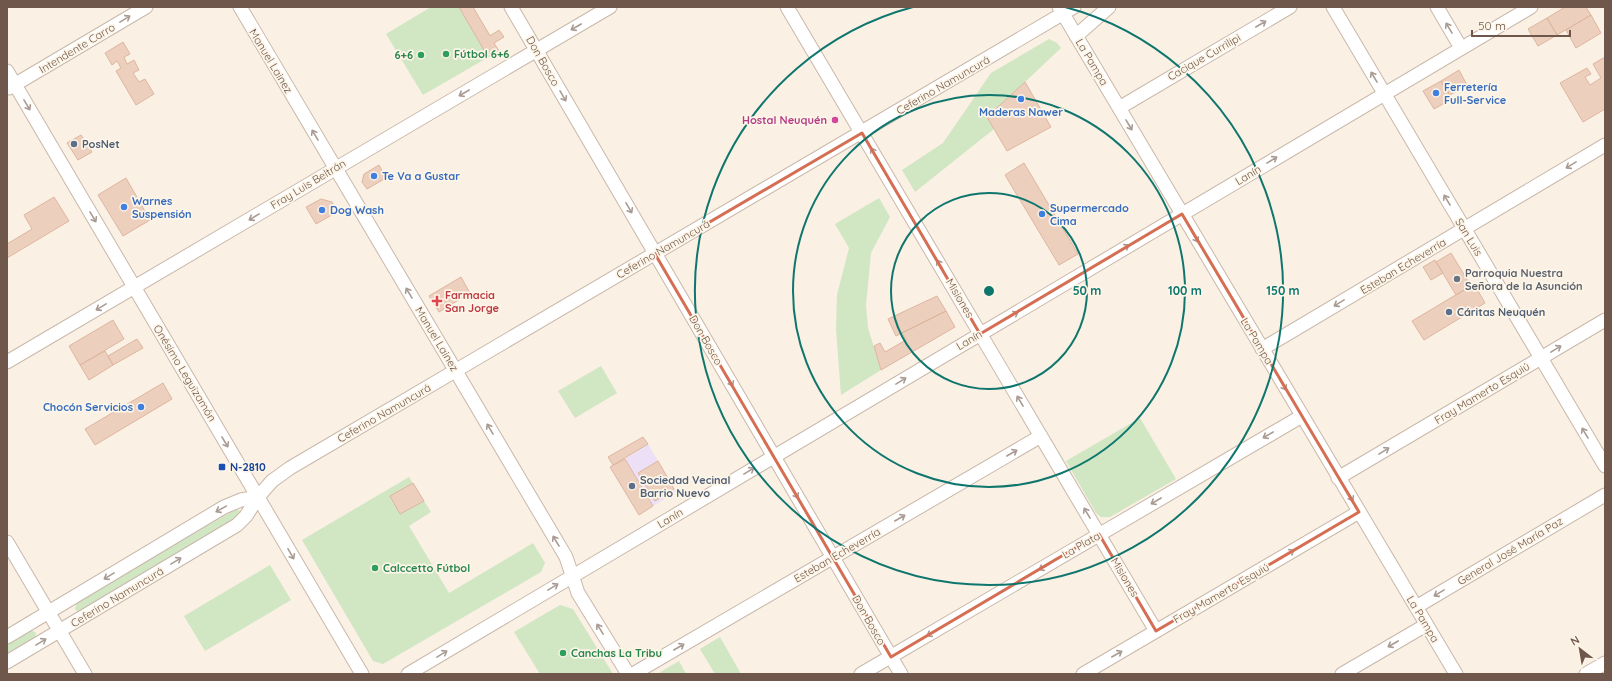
<svg xmlns="http://www.w3.org/2000/svg" width="1612" height="681" font-family="Quicksand,sans-serif">
  <style>
    .education { fill: #ede0f6 }
    .green { fill: #d1e6c3 }
    .building { fill: #edcfbd; stroke: #deb69f }
    .lines { fill: none; stroke-linecap: round; stroke-linejoin: round }
    .minor-casing { stroke: #c9b8aa; stroke-width: 15 }
    .minor { stroke: #fff; stroke-width: 13 }
    .oneway { stroke: #a99b93 }
    .marked { fill: none; stroke: #d56e52; stroke-width: 3; stroke-linejoin: round }
    .ring { fill: none; stroke: #0f766e; stroke-width: 2 }
    .leisure-dot { fill: #2e9e5b; stroke: #fdf5e8; stroke-width: 1.5 }
    .shop-dot { fill: #3f7fe0; stroke: #fdf5e8; stroke-width: 1.5 }
    .hotel-dot { fill: #d1479c; stroke: #fdf5e8; stroke-width: 1.5 }
    .service-dot { fill: #5c6f8a; stroke: #fdf5e8; stroke-width: 1.5 }
    .worship-dot { fill: #6b7280; stroke: #fdf5e8; stroke-width: 1.5 }
    .health-dot { fill: #e0444e; stroke: #fdf5e8; stroke-width: 1.5 }
    .transit-dot { fill: #1a4fb4; stroke: #fdf5e8; stroke-width: 1.5 }
    .labels { text-anchor: middle; stroke-width: 3.5; stroke-linejoin: round; paint-order: stroke }
    .street-label { font-size: 11px; fill: #6f584b; stroke: #fdf5e8 }
    .leisure-label { font-size: 11px; font-weight: bold; fill: #27864d; stroke: #fdf5e8; text-anchor: start }
    .shop-label { font-size: 11px; font-weight: bold; fill: #366cbe; stroke: #fdf5e8; text-anchor: start }
    .hotel-label { font-size: 11px; font-weight: bold; fill: #b23c85; stroke: #fdf5e8; text-anchor: end }
    .service-label { font-size: 11px; font-weight: bold; fill: #4e5e75; stroke: #fdf5e8; text-anchor: start }
    .worship-label { font-size: 11px; font-weight: bold; fill: #5b616d; stroke: #fdf5e8; text-anchor: start }
    .health-label { font-size: 11px; font-weight: bold; fill: #be3a42; stroke: #fdf5e8; text-anchor: start }
    .transit-label { font-size: 11px; font-weight: bold; fill: #164399; stroke: #fdf5e8; text-anchor: start }
    .centre { fill: #0f766e; stroke: #fdf5e8; stroke-width: 2 }
    .ring-label { font-size: 12px; text-anchor: middle; font-weight: bold; fill: #0f766e; stroke: #fdf5e8; stroke-width: 3.5; stroke-linejoin: round; paint-order: stroke }
  </style>
  <rect width="100%" height="100%" fill="#faf0e3"/>
  <path class="education" d="M648,444L676,492L653,506L625,459Z"/>
  <path class="green" d="M431,7H473L490,35L499,30L504,37L494,43L499,51L423,95L386,34Z
    M1049,39L1057,43L1061,48L988,117L994,129L915,192L902,170L943,143L991,73Z
    M879,198L890,217L871,253L866,305L868,328L881,370L841,395L836,329L837,295L849,248L835,224Z
    M601,366L617,393L575,418L558,391Z
    M1140,418L1176,479L1110,517H1101L1096,513L1066,461Z
    M409,477L431,512L409,526L449,593L533,543L545,563L541,572L383,664L373,661L302,540Z
    M236,509L240,511V516L80,612L77,611L75,609L77,602Z
    M270,565L291,600L205,651L184,616Z
    M560,605L573,609L613,674H540L514,632Z
    M30,631H33L36,633L35,640L7,656V644Z
    M720,637L741,674H715L700,649Z
    M679,661L686,674H657Z"/>
  <path class="building" d="M459,7H473L490,36L499,30L504,37L494,43L499,51L488,57Z
    M1565,7H1586L1591,15L1557,35L1547,18Z
    M1591,15L1601,33L1576,48L1566,30Z
    M1547,18L1557,35L1538,46L1528,29Z
    M123,42L130,54L124,57L127,64L134,60L139,70L133,73L139,82L145,79L154,94L136,105L116,71L121,68L117,61L112,65L105,53Z
    M1605,57V109L1583,122L1560,83L1587,68L1591,74L1585,77L1590,85L1601,78L1593,64Z
    M1459,70L1467,85L1450,95L1441,81Z
    M1441,81L1452,99L1434,109L1423,91Z
    M1025,82L1051,127L1007,151L987,117Z
    M81,135L92,152L78,160L67,143Z
    M1024,163L1078,254L1059,265L1005,175Z
    M379,165L386,178L367,189L362,182L364,174Z
    M126,178L150,220L123,236L98,195Z
    M54,197L69,221L7,258V244L32,229L24,215Z
    M321,199L332,202L337,212L316,224L306,207Z
    M1451,253L1471,286L1456,295L1436,262Z
    M1435,260L1443,273L1431,280L1423,267Z
    M461,277L470,293L439,312L429,296Z
    M1474,284L1485,303L1424,340L1412,321Z
    M937,296L946,311L896,336L888,319Z
    M946,311L955,327L881,370L874,346L880,343L885,352L906,340L902,333Z
    M113,320L124,339L80,365L69,346Z
    M137,339L143,348L113,365L108,356Z
    M105,351L113,365L89,380L80,365Z
    M163,383L172,399L95,445L85,429Z
    M643,437L648,444L613,465L608,457Z
    M625,459L653,506L639,515L610,467Z
    M658,461L674,489L655,501L638,473Z
    M413,483L424,501L400,514L390,496Z"/>
  <g class="lines">
    <g class="minor-casing">
      <path id="minor" d="M240,7L566,557L578,593L628,674
        M511,7L901,674
        M787,7L1156,631
        M1059,7L1456,674
        M1333,7L1605,466
        M1437,7L1461,48
        M1076,36L1109,7
        M7,71L362,674
        M9,88L146,7
        M1119,108L1290,7
        M1262,349L1605,145
        M7,362L610,7
        M1338,478L1605,320
        M7,542L85,674
        M1416,607L1605,495
        M7,637L224,507L241,500L258,497
        M7,662L237,525L246,516L258,497L272,481L290,468L1074,7
        M408,674L1531,7
        M633,674L1041,436
        M861,674L1302,416
        M1083,674L1359,512
        M1342,674L1426,625
        M1586,674L1605,663"/>
    </g>
    <use href="#minor" class="minor"/>
  </g>
  <defs><path id="oneway-shaft" d="M-6 0H5M1.5-3L5.5 0L1.5 3" fill="none" stroke-width="1.6" stroke-linecap="round" stroke-linejoin="round"/></defs>
  <g class="oneway">
    <use href="#oneway-shaft" transform="translate(125 19) rotate(-31)"/>
    <use href="#oneway-shaft" transform="translate(1261 24) rotate(-30)"/>
    <use href="#oneway-shaft" transform="translate(576 27) rotate(150)"/>
    <use href="#oneway-shaft" transform="translate(1449 28) rotate(-121)"/>
    <use href="#oneway-shaft" transform="translate(1374 77) rotate(-121)"/>
    <use href="#oneway-shaft" transform="translate(464 93) rotate(150)"/>
    <use href="#oneway-shaft" transform="translate(563 96) rotate(60)"/>
    <use href="#oneway-shaft" transform="translate(27 105) rotate(59)"/>
    <use href="#oneway-shaft" transform="translate(1129 125) rotate(59)"/>
    <use href="#oneway-shaft" transform="translate(315 135) rotate(-121)"/>
    <use href="#oneway-shaft" transform="translate(874 153) rotate(-121)"/>
    <use href="#oneway-shaft" transform="translate(1272 160) rotate(-31)"/>
    <use href="#oneway-shaft" transform="translate(1571 165) rotate(149)"/>
    <use href="#oneway-shaft" transform="translate(1447 200) rotate(-121)"/>
    <use href="#oneway-shaft" transform="translate(629 208) rotate(60)"/>
    <use href="#oneway-shaft" transform="translate(93 217) rotate(59)"/>
    <use href="#oneway-shaft" transform="translate(254 217) rotate(149)"/>
    <use href="#oneway-shaft" transform="translate(1195 237) rotate(59)"/>
    <use href="#oneway-shaft" transform="translate(1124 248) rotate(-31)"/>
    <use href="#oneway-shaft" transform="translate(940 265) rotate(-121)"/>
    <use href="#oneway-shaft" transform="translate(409 293) rotate(-121)"/>
    <use href="#oneway-shaft" transform="translate(1339 303) rotate(149)"/>
    <use href="#oneway-shaft" transform="translate(101 307) rotate(149)"/>
    <use href="#oneway-shaft" transform="translate(1013 315) rotate(-31)"/>
    <use href="#oneway-shaft" transform="translate(1556 349) rotate(-31)"/>
    <use href="#oneway-shaft" transform="translate(730 381) rotate(60)"/>
    <use href="#oneway-shaft" transform="translate(901 381) rotate(-31)"/>
    <use href="#oneway-shaft" transform="translate(1283 385) rotate(59)"/>
    <use href="#oneway-shaft" transform="translate(1020 401) rotate(-121)"/>
    <use href="#oneway-shaft" transform="translate(490 429) rotate(-121)"/>
    <use href="#oneway-shaft" transform="translate(1585 433) rotate(-121)"/>
    <use href="#oneway-shaft" transform="translate(1268 435) rotate(150)"/>
    <use href="#oneway-shaft" transform="translate(225 442) rotate(59)"/>
    <use href="#oneway-shaft" transform="translate(1384 451) rotate(-31)"/>
    <use href="#oneway-shaft" transform="translate(1012 453) rotate(-30)"/>
    <use href="#oneway-shaft" transform="translate(749 471) rotate(-31)"/>
    <use href="#oneway-shaft" transform="translate(795 493) rotate(60)"/>
    <use href="#oneway-shaft" transform="translate(1350 496) rotate(59)"/>
    <use href="#oneway-shaft" transform="translate(1156 501) rotate(150)"/>
    <use href="#oneway-shaft" transform="translate(221 509) rotate(151)"/>
    <use href="#oneway-shaft" transform="translate(1087 513) rotate(-121)"/>
    <use href="#oneway-shaft" transform="translate(900 518) rotate(-30)"/>
    <use href="#oneway-shaft" transform="translate(556 541) rotate(-121)"/>
    <use href="#oneway-shaft" transform="translate(1289 553) rotate(-30)"/>
    <use href="#oneway-shaft" transform="translate(291 554) rotate(60)"/>
    <use href="#oneway-shaft" transform="translate(176 561) rotate(-31)"/>
    <use href="#oneway-shaft" transform="translate(1044 567) rotate(150)"/>
    <use href="#oneway-shaft" transform="translate(109 576) rotate(149)"/>
    <use href="#oneway-shaft" transform="translate(553 587) rotate(-31)"/>
    <use href="#oneway-shaft" transform="translate(1439 593) rotate(149)"/>
    <use href="#oneway-shaft" transform="translate(600 629) rotate(-122)"/>
    <use href="#oneway-shaft" transform="translate(932 633) rotate(150)"/>
    <use href="#oneway-shaft" transform="translate(41 642) rotate(-31)"/>
    <use href="#oneway-shaft" transform="translate(1393 644) rotate(150)"/>
    <use href="#oneway-shaft" transform="translate(679 647) rotate(-30)"/>
    <use href="#oneway-shaft" transform="translate(442 654) rotate(-31)"/>
    <use href="#oneway-shaft" transform="translate(1117 654) rotate(-30)"/>
  </g>
  <path class="marked" d="M862,133L980,334L1182,214L1359,512L1156,631L1099,534L891,657L655,254Z"/>
  <g class="ring">
    <circle cx="989" cy="291" r="98"/>
    <circle cx="989" cy="291" r="196"/>
    <path d="M1065 7A294 294 0 1 1 913 7"/>
  </g>
  <g class="leisure-dot">
    <circle cx="446" cy="54" r="4"/>
    <circle cx="421" cy="55" r="4"/>
    <circle cx="375" cy="568" r="4"/>
    <circle cx="563" cy="653" r="4"/>
  </g>
  <g class="shop-dot">
    <circle cx="1436" cy="93" r="4"/>
    <circle cx="1021" cy="99" r="4"/>
    <circle cx="374" cy="176" r="4"/>
    <circle cx="124" cy="207" r="4"/>
    <circle cx="322" cy="210" r="4"/>
    <circle cx="1042" cy="214" r="4"/>
    <circle cx="141" cy="407" r="4"/>
  </g>
  <circle class="hotel-dot" cx="835" cy="120" r="4"/>
  <g class="service-dot">
    <circle cx="74" cy="144" r="4"/>
    <circle cx="1449" cy="312" r="4"/>
    <circle cx="632" cy="486" r="4"/>
  </g>
  <circle class="worship-dot" cx="1457" cy="279" r="4"/>
  <path class="health-dot" d="M435 295h4v4h4v4h-4v4h-4v-4h-4v-4h4z"/>
  <rect class="transit-dot" x="218" y="463" width="8" height="8" rx="2"/>
  <g class="labels">
    <g class="street-label">
      <text transform="translate(77 48) rotate(-31)" y="4">Intendente Carro</text>
      <text transform="translate(1204 57) rotate(-30)" y="4">Cacique Currilipi</text>
      <text transform="translate(271 61) rotate(59)" y="4">Manuel Lainez</text>
      <text transform="translate(543 61) rotate(60)" y="4">Don Bosco</text>
      <text transform="translate(1092 62) rotate(59)" y="4">La Pampa</text>
      <text transform="translate(943 85) rotate(-30)" y="4">Ceferino Namuncurá</text>
      <text transform="translate(1248 175) rotate(-31)" y="4">Lanín</text>
      <text transform="translate(308 184) rotate(-31)" y="4">Fray Luis Beltrán</text>
      <text transform="translate(1469 237) rotate(59)" y="4">San Luis</text>
      <text transform="translate(663 249) rotate(-30)" y="4">Ceferino Namuncurá</text>
      <text transform="translate(1403 266) rotate(-31)" y="4">Esteban Echeverría</text>
      <text transform="translate(960 298) rotate(59)" y="4">Misiones</text>
      <text transform="translate(437 339) rotate(59)" y="4">Manuel Lainez</text>
      <text transform="translate(706 340) rotate(60)" y="4">Don Bosco</text>
      <text transform="translate(969 340) rotate(-31)" y="4">Lanín</text>
      <text transform="translate(1257 341) rotate(59)" y="4">La Pampa</text>
      <text transform="translate(185 373) rotate(59)" y="4">Onésimo Leguizamón</text>
      <text transform="translate(1482 393) rotate(-31)" y="4">Fray Mamerto Esquiú</text>
      <text transform="translate(384 413) rotate(-30)" y="4">Ceferino Namuncurá</text>
      <text transform="translate(670 518) rotate(-31)" y="4">Lanín</text>
      <text transform="translate(1081 545) rotate(-30)" y="4">La Plata</text>
      <text transform="translate(1510 551) rotate(-31)" y="4">General José María Paz</text>
      <text transform="translate(837 555) rotate(-30)" y="4">Esteban Echeverría</text>
      <text transform="translate(1125 577) rotate(59)" y="4">Misiones</text>
      <text transform="translate(1221 593) rotate(-30)" y="4">Fray Mamerto Esquiú</text>
      <text transform="translate(117 597) rotate(-31)" y="4">Ceferino Namuncurá</text>
      <text transform="translate(1423 619) rotate(59)" y="4">La Pampa</text>
      <text transform="translate(869 620) rotate(60)" y="4">Don Bosco</text>
    </g>
    <g class="leisure-label">
      <text x="454" y="58">Fútbol 6+6</text>
      <text x="413" y="59" text-anchor="end">6+6</text>
      <text x="383" y="572">Calccetto Fútbol</text>
      <text x="571" y="657">Canchas La Tribu</text>
    </g>
    <g class="shop-label">
      <text x="1444" y="91">Ferretería<tspan x="1444" dy="13">Full-Service</tspan></text>
      <text x="1021" y="116" text-anchor="middle">Maderas Nawer</text>
      <text x="382" y="180">Te Va a Gustar</text>
      <text x="132" y="205">Warnes<tspan x="132" dy="13">Suspensión</tspan></text>
      <text x="1050" y="212">Supermercado<tspan x="1050" dy="13">Cima</tspan></text>
      <text x="330" y="214">Dog Wash</text>
      <text x="133" y="411" text-anchor="end">Chocón Servicios</text>
    </g>
    <g class="hotel-label">
      <text x="827" y="124">Hostal Neuquén</text>
    </g>
    <g class="service-label">
      <text x="82" y="148">PosNet</text>
      <text x="1457" y="316">Cáritas Neuquén</text>
      <text x="640" y="484">Sociedad Vecinal<tspan x="640" dy="13">Barrio Nuevo</tspan></text>
    </g>
    <g class="worship-label">
      <text x="1465" y="277">Parroquia Nuestra<tspan x="1465" dy="13">Señora de la Asunción</tspan></text>
    </g>
    <g class="health-label">
      <text x="445" y="299">Farmacia<tspan x="445" dy="13">San Jorge</tspan></text>
    </g>
    <g class="transit-label">
      <text x="230" y="471">N-2810</text>
    </g>
  </g>
  <circle cx="989" cy="291" r="6" class="centre"/>
  <g class="ring-label">
    <text x="1087" y="295">50 m</text>
    <text x="1185" y="295">100 m</text>
    <text x="1283" y="295">150 m</text>
  </g>
  <rect width="1612" height="681" fill="none" stroke="#6f584b" stroke-width="16"/>
  <g transform="translate(1580 649) rotate(329)" stroke="#fdf5e8" stroke-width="3" paint-order="stroke">
  <path d="M0-3L7 15L0 10L-7 15Z" fill="#6f584b"/>
  <text y="-6" font-size="11" font-weight="bold" text-anchor="middle" fill="#6f584b">N</text>
  </g>
  <path d="M1472 30v6h98v-6" fill="none" stroke="#6f584b" stroke-width="2"/>
  <text x="1478" y="30" font-size="12" fill="#6f584b" stroke="#fdf5e8" stroke-width="3" paint-order="stroke">50 m</text>
</svg>
